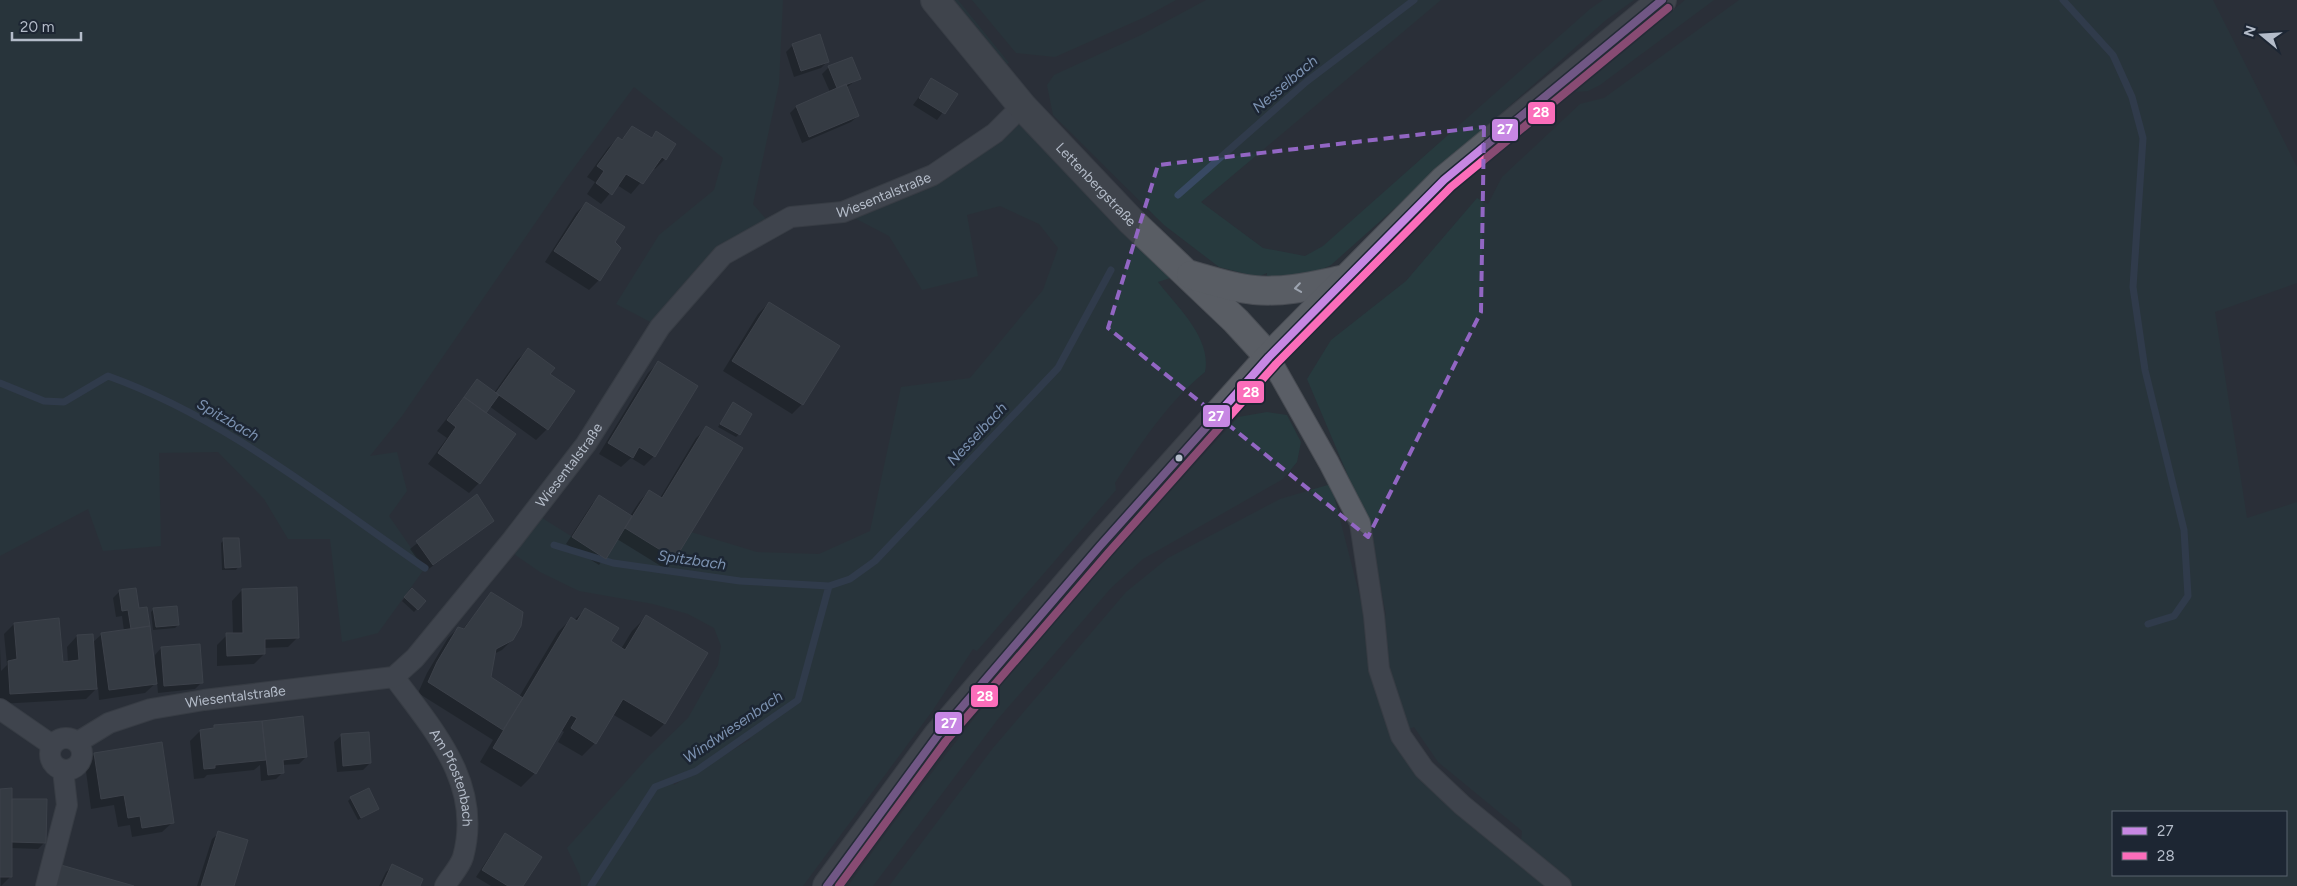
<svg xmlns="http://www.w3.org/2000/svg" width="2297" height="886" font-family="Figtree,sans-serif">
  <style>
    .green { fill: #273a3e; fill-rule: evenodd }
    .shadow { fill: #0007 }
    .lines { fill: none; stroke-linecap: round; stroke-linejoin: round }
    .stream { stroke: #384963; stroke-width: 7 }
    .building { fill: #444950; stroke: #52575f }
    .street-casing { stroke: #484c53; stroke-width: 22 }
    .secondary-casing { stroke: #484c53; stroke-width: 30 }
    .street { stroke: #5a5e66; stroke-width: 20 }
    .secondary { stroke: #595d64; stroke-width: 28 }
    .bus-1-casing { stroke: #1d2633; stroke-width: 11 }
    .bus-2-casing { stroke: #1d2633; stroke-width: 11 }
    .bus-1 { stroke: #c787e3; stroke-width: 8 }
    .bus-2 { stroke: #fb6dba; stroke-width: 8 }
    .oneway { stroke: #9da4b0 }
    .marked { fill: none; stroke: #9266c3; stroke-width: 4; stroke-dasharray: 10 6; stroke-linejoin: round }
    .bus-dot { fill: #b4bcc9; stroke: #1d2633; stroke-width: 2 }
    .labels { text-anchor: middle; stroke-width: 5; stroke-linejoin: round; paint-order: stroke }
    .street-label { font-size: 14px; fill: #b4bcc9; stroke: #1d2633 }
    .water-label { font-size: 15px; font-style: italic; fill: #7c92b1; stroke: #1d2633 }
    .line-badge { stroke: #1d2633; stroke-width: 2 }
    .badge-label { font-size: 14px; text-anchor: middle; font-weight: bold; fill: #fff }
  </style>
  <rect width="100%" height="100%" fill="#2a3038"/>
  <path class="green" d="M0,0H783L779,84L753,204L771,225L723,255L660,327L616,304L659,235L714,190L723,158L634,87L567,177L402,416L370,456L397,452L407,491L389,516L425,568L378,633L342,642L330,539H288L264,499L218,452L159,453L161,546L103,551L88,509L0,556Z
    M949,0H958L1009,63L1005,64Z
    M972,0H1176L1145,17L1055,57L1016,53Z
    M1206,0H1441L1201,202L1263,248L1305,256L1323,246L1590,9L1603,0H1634L1606,20L1331,265L1312,274L1266,282L1267,273L1258,277L1219,267L1164,225L1053,115L1047,85L1054,75L1141,35Z
    M1685,0H1714L1600,85L1588,91L1575,92Z
    M1739,0H2213L2297,167V283L2215,312L2247,518L2297,502V886H1570L1521,843L1522,831L1438,762L1414,727L1393,736L1491,841L1545,886H889L993,748L1126,592L1168,558L1280,499L1331,484L1364,613L1386,615L1368,523L1307,379L1331,340L1406,281L1477,198L1488,204L1502,177L1580,104L1604,98ZM2113,812H2286V875H2113Z
    M1022,106L1185,273L1158,282C1177,307 1212,338 1205,372C1168,402 1141,443 1115,483L1116,490L977,651L973,649L933,710L803,886H581L580,876L567,848L649,756L688,718L718,665L721,646L714,628L688,614L653,604L579,591L540,572L514,554L539,516L606,558L625,528L691,532L757,552L819,554L870,531L901,387L970,378L1043,290L1058,248L1039,224L1000,206L967,215L978,276L922,290L889,236L843,212L933,175ZM745,737L751,739L674,785L672,780L696,771Z
    M1267,412L1287,415L1301,442L1297,462L1283,479L1143,559L1111,588L998,719L873,886H848C899,814 953,744 1009,675C1081,586 1161,502 1238,417Z"/>
  <path class="shadow" d="M793,45L828,61L821,68L794,77L786,52Z
    M829,67L859,78L846,88L858,116L851,122L802,143L790,113L796,107L830,92L822,74Z
    M931,80L956,95L937,120L913,105Z
    M632,128L651,138L656,133L665,159L655,169L653,168L631,194L617,185L601,204L587,194L595,182L587,177L608,148L618,138L621,140Z
    M586,203L613,243L599,280L589,290L545,262L576,213Z
    M769,303L802,404L792,414L723,371L758,314Z
    M528,350L549,375L573,392L547,429L536,440L489,406L484,413L479,483L469,493L428,464L447,438L437,431L477,380L494,393L517,360Z
    M658,363L654,456L644,466L631,458L621,467L599,454L648,373Z
    M733,404L739,434L736,437L718,427Z
    M707,428L674,558L664,568L617,539L599,565L566,544L592,504L599,497L630,516L639,502L649,491L660,498L696,438Z
    M476,496L493,521L426,571L410,549Z
    M224,540L239,566L236,570H222L221,543Z
    M242,590L298,637L288,647L264,648V654L254,664L217,666V645L227,635L233,634L232,601Z
    M412,590L424,601L414,612L402,601Z
    M120,591L138,610L153,665H155V655L161,648L202,682L195,689L158,693L157,682L145,693L99,700L98,687L86,699L0,704V647L1,671L7,665L4,634L14,624L62,663L68,662L67,647L77,636L92,643L102,634L124,631L122,616L116,617L113,598Z
    M491,594L512,640L502,650L494,654L490,678L519,697L558,632L571,619L574,620L585,610L609,641L621,649L632,631L646,617L707,654L664,724L651,737L612,714L595,743L582,756L558,742L564,732L561,730L535,773L521,787L480,762L493,740L418,693L427,673L448,638L458,628L462,630Z
    M154,609L178,625L175,628L153,630L151,612Z
    M302,718L306,757L299,764L282,765L283,772L276,779L261,781L260,765L254,770L207,775L204,778L194,779L190,741L200,731L211,730L214,727Z
    M341,736L370,763L363,770L337,772L334,742Z
    M95,754L173,822L162,832L132,837L130,825L118,827L114,805L91,809L85,764Z
    M0,790L45,842L38,849L11,848V876L1,886Z
    M351,798L378,809L358,820L348,801Z
    M219,833L233,886H197L212,839Z
    M506,835L521,886H491L476,877L499,842Z
    M393,866L418,886H379L386,872Z"/>
  <g class="lines">
    <path class="stream" d="M2063,0L2113,55L2132,97L2143,138L2133,287L2145,370L2184,530L2188,596L2174,616L2148,624
      M1178,195L1306,82L1414,0
      M0,383L44,401L64,402L108,376C225,418 324,499 425,568
      M554,545L613,563L740,581L829,586L850,579L875,561L1058,368L1111,270
      M591,886L655,787L696,771L798,700L829,586"/>
  </g>
  <path class="building" d="M820,34L829,62L801,71L792,44Z
    M852,57L861,79L837,88L828,66Z
    M931,78L958,94L945,114L919,98Z
    M846,84L859,116L809,137L796,106Z
    M632,126L652,138L656,131L676,144L666,160L662,157L643,184L626,174L612,195L596,183L604,171L597,166L618,137L622,140Z
    M586,202L625,227L615,242L621,248L600,281L554,251Z
    M769,302L840,346L803,405L732,361Z
    M528,348L555,368L550,374L575,391L548,430L496,393Z
    M658,361L698,386L655,457L639,447L633,458L608,443Z
    M477,379L499,395L486,413L464,397Z
    M464,397L516,434L480,484L438,453L456,427L447,420Z
    M733,402L752,414L740,435L720,424Z
    M706,426L743,448L675,559L625,528L649,490L662,498Z
    M477,494L494,521L433,565L416,541Z
    M599,495L632,516L606,559L572,537Z
    M223,538H239L241,567L225,568Z
    M297,587L299,638L265,639V654L227,656L226,633H243L242,589Z
    M136,588L139,608L147,607L150,626L131,629L128,610L122,611L119,590Z
    M412,588L426,601L418,610L404,597Z
    M491,592L523,612L521,626L513,640L496,649L491,677L523,698L503,730L428,682L437,662L458,627L464,629Z
    M177,606L179,625L156,627L153,608Z
    M585,608L619,628L611,641L625,650L646,615L708,653L665,724L623,699L596,744L571,728L577,718L571,715L536,774L493,748L571,617L577,621Z
    M59,618L63,662L79,660L77,635L93,634L97,689L10,694L8,661L17,659L14,623Z
    M150,626L157,684L109,690L101,633Z
    M200,644L203,683L164,686L161,647Z
    M303,716L307,757L283,760L284,773L268,775L262,721Z
    M262,721L266,760L215,765V768L204,769L200,730L214,728V725Z
    M369,732L371,763L343,766L341,734Z
    M162,742L174,823L142,828L140,816L128,818L124,795L101,799L94,753Z
    M12,788V877H0V789Z
    M369,788L379,809L361,818L350,797Z
    M12,799H47L46,843L12,842Z
    M218,831L248,840L234,886H201Z
    M505,833L542,857L523,886H508L482,870Z
    M392,864L423,879L420,886H382Z
    M61,865L134,886H55Z"/>
  <g class="lines">
    <g class="street-casing">
      <g id="street">
        <path d="M1269,357L1329,463L1360,523L1374,616L1379,669L1401,736L1424,769L1462,805L1561,886"/>
        <path id="s1" d="M394,677C434,731 483,784 463,857C460,867 450,877 445,886"/>
        <path d="M0,709L52,745"/>
        <circle cx="66" cy="754" r="16"/>
        <path id="s2" d="M78,742L109,723L151,709L204,700L394,677L415,658L512,540L586,444L660,327L723,255L791,217L843,212L933,175L995,133L1022,106"/>
        <path d="M46,886L67,805L63,770"/>
      </g>
    </g>
    <g class="secondary-casing">
      <g id="secondary">
        <path id="s3" d="M935,0L1022,106L1131,221L1236,321L1269,357"/>
        <path d="M1191,275C1212,281 1232,288 1254,290C1285,293 1316,285 1346,279"/>
        <path d="M827,886L938,735L1100,546L1269,357L1444,180L1662,0"/>
      </g>
    </g>
    <use href="#street" class="street"/>
    <use href="#secondary" class="secondary"/>
    <g class="bus-1-casing">
      <path id="bus-1" d="M827,886L938,735L1100,546L1269,357L1444,180L1662,0"/>
    </g>
    <g class="bus-2-casing">
      <path id="bus-2" d="M839,886L946,741L1108,553L1276,364L1451,187L1668,8"/>
    </g>
    <use href="#bus-1" class="bus-1"/>
    <use href="#bus-2" class="bus-2"/>
  </g>
  <defs><path id="oneway-chevron" d="M-2-3.5L2.5 0L-2 3.5" fill="none" stroke-width="1.6" stroke-linecap="round" stroke-linejoin="round" transform="scale(1.25)"/></defs>
  <use class="oneway" href="#oneway-chevron" transform="translate(1298 288) rotate(172)"/>
  <path d="M0 0H2297V886H0ZM1484,127L1481,312L1368,537L1108,328L1158,165Z" fill="#2a3038" fill-opacity=".55" fill-rule="evenodd"/>
  <path class="marked" d="M1484,127L1481,312L1368,537L1108,328L1158,165Z"/>
  <circle class="bus-dot" cx="1179" cy="458" r="4.5"/>
  <g class="labels">
    <g class="street-label">
      <text dy="5" stroke="none"><textPath href="#s3" startOffset="245">Lettenbergstraße</textPath></text>
      <text dy="5" stroke="none"><textPath href="#s2" startOffset="1036">Wiesentalstraße</textPath></text>
      <text dy="5" stroke="none"><textPath href="#s2" startOffset="601">Wiesentalstraße</textPath></text>
      <text dy="5" stroke="none"><textPath href="#s2" startOffset="166">Wiesentalstraße</textPath></text>
      <text dy="5" stroke="none"><textPath href="#s1" startOffset="118">Am Pfostenbach</textPath></text>
    </g>
    <g class="water-label">
      <text transform="translate(1285 84) rotate(-40)" y="5">Nesselbach</text>
      <text transform="translate(228 420) rotate(30)" y="5">Spitzbach</text>
      <text transform="translate(977 434) rotate(-47)" y="5">Nesselbach</text>
      <text transform="translate(692 560) rotate(8)" y="5">Spitzbach</text>
      <text transform="translate(733 727) rotate(-34)" y="5">Windwiesenbach</text>
    </g>
  </g>
  <g class="line-badge">
    <rect x="1527" y="101" width="29" height="24" rx="5" fill="#fb6dba"/>
    <rect x="1491" y="118" width="28" height="24" rx="5" fill="#c787e3"/>
    <rect x="1236" y="380" width="29" height="24" rx="5" fill="#fb6dba"/>
    <rect x="1202" y="404" width="29" height="24" rx="5" fill="#c787e3"/>
    <rect x="970" y="684" width="29" height="24" rx="5" fill="#fb6dba"/>
    <rect x="934" y="711" width="29" height="24" rx="5" fill="#c787e3"/>
  </g>
  <g class="badge-label">
    <text x="1541" y="117">28</text>
    <text x="1505" y="134">27</text>
    <text x="1251" y="397">28</text>
    <text x="1216" y="421">27</text>
    <text x="985" y="701">28</text>
    <text x="949" y="728">27</text>
  </g>
  <rect x="2112" y="811" width="175" height="65" fill="#1d2633" stroke="#59626f"/>
  <rect x="2122" y="827" width="25" height="8" fill="#c787e3" stroke="#59626f"/>
  <text x="2157" y="836" font-size="15" fill="#b4bcc9">27</text>
  <rect x="2122" y="852" width="25" height="8" fill="#fb6dba" stroke="#59626f"/>
  <text x="2157" y="861" font-size="15" fill="#b4bcc9">28</text>
  <g transform="translate(2262 35) rotate(288)" stroke="#1d2633" stroke-width="4" paint-order="stroke">
  <path d="M0-4L9 19L0 12L-9 19Z" fill="#b4bcc9"/>
  <text y="-8" font-size="14" font-weight="bold" text-anchor="middle" fill="#b4bcc9">N</text>
  </g>
  <path d="M12 32v8h69v-8" fill="none" stroke="#b4bcc9" stroke-width="2.5"/>
  <text x="20" y="32" font-size="15" fill="#b4bcc9" stroke="#1d2633" stroke-width="4" paint-order="stroke">20 m</text>
</svg>
